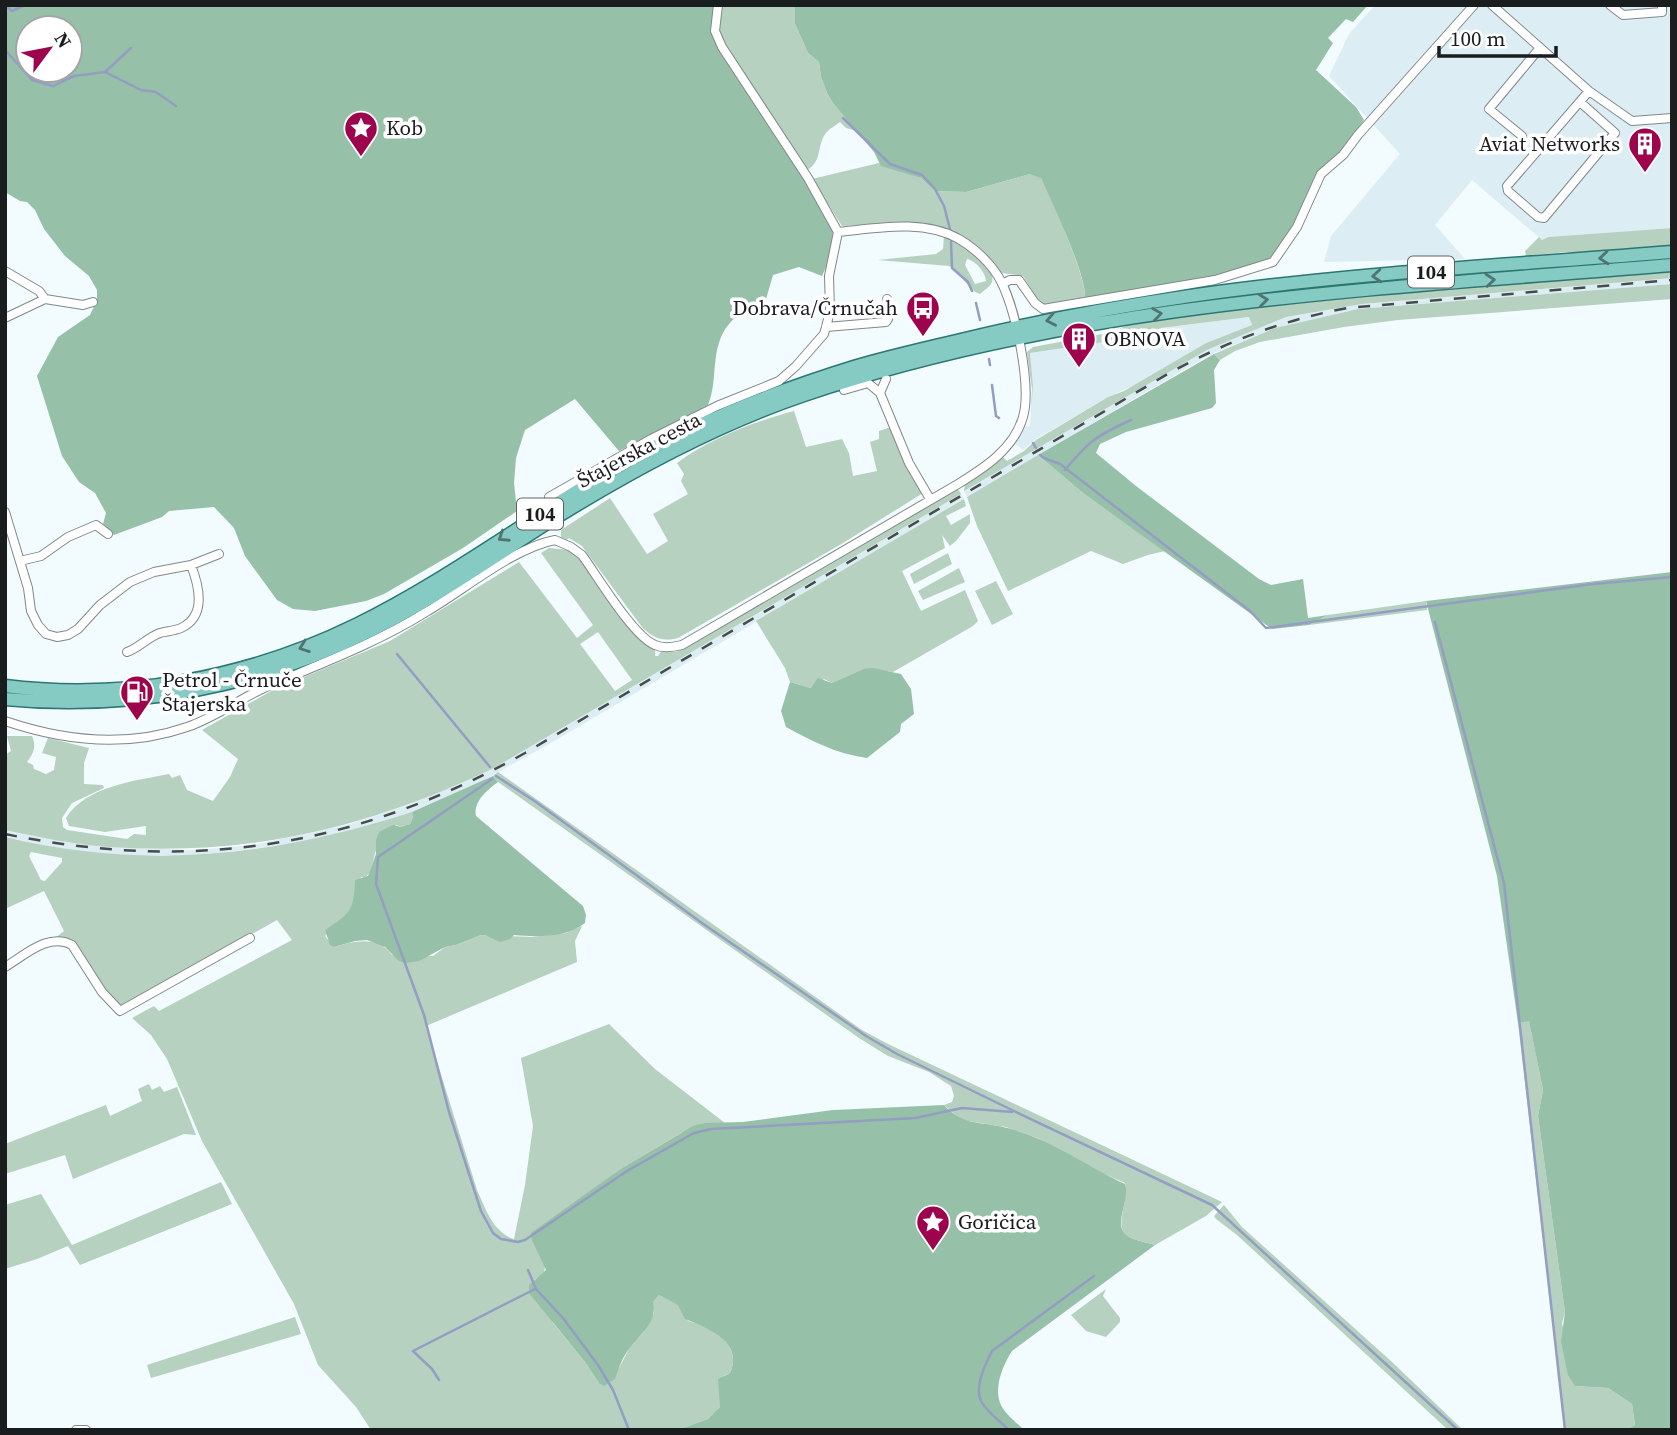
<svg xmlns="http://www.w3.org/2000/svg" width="1677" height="1435" font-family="'Source Serif 4',serif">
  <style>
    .built { fill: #dceef3 }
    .green { fill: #b6d1c0; fill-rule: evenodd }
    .forest { fill: #97c0a8; fill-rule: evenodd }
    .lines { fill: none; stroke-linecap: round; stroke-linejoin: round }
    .stream { stroke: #949dc2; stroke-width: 2.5 }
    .minor-casing { stroke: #80888a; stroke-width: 10 }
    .primary-casing { stroke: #2c7671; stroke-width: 15 }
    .minor { stroke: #fff; stroke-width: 8 }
    .primary { stroke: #86cac4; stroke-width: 12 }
    .rail { stroke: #464b4c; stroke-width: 2.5; stroke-dasharray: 12 12; stroke-linecap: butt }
    .oneway { stroke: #507471 }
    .labels { text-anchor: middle; stroke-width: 7; stroke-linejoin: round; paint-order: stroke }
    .shield { fill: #fff; stroke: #5f6162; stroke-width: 2 }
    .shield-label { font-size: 19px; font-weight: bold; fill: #1a1d1e }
    .poi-label { font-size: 21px; fill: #1a1d1e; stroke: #fff; text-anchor: start }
    .street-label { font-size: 21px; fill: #1a1d1e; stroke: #fff }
  </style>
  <rect width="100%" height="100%" fill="#f2fbfe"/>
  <path class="built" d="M1375,5H1672V228L1548,237L1542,240L1472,180L1435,225L1465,259L1324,262L1331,236L1400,154L1329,76L1349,34Z
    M1672,278V284L1358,309L1275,328L1214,353L1185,369L967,497L964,491L1207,350L1286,317L1362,304Z
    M1249,317L1252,325L1206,343L1137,384L1108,397L1036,439L1023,450L1014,443L1023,427L1030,426L1033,385L1030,353L1104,342L1161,328Z
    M961,494L964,499L556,740L477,784L412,812L360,828L297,843L211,854L139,856L73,851L5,837V830L111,847L189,850L221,848L258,844L350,824L411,804L494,768Z"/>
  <path class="green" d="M721,5H795V24L808,53L819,62L821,77L827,93L833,103L857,131L846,128L840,122C836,125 829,129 826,133C816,146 823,163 805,171L720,40L717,27Z
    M879,163L921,178L935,191L966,192L1030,174H1036L1041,178C1052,200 1087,278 1085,299L1044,304L1036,297L1023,276L1002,273L978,249L945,228L909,223L842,226L812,179Z
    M1672,228V247L1589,254L1566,252L1526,256L1525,251L1539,237L1542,240L1548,237Z
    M944,236C957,242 997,265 992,282C990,287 984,290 980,294C967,290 962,272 949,266L878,260L936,254L943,249ZM967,259C975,260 986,273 986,281L975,284L965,265Z
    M1672,270V278L1362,304L1286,317L1207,350L964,491L965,484L987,470L1002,456L1007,461L1024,451L1036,440L1108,397L1124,391L1206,343L1252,325L1249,317L1161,328V329L1126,335L1104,342L1030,353L1033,385L1031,415L1032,389L1027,352L1033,347L1118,331V329L1137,322L1302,301Z
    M1672,284V299L1398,320L1344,327L1260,342L1235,351L1220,360L1214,354L1275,328L1358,309Z
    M794,411L806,447L842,439L849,453L853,476L877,471L870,442L879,439V431L891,427L923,493L843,543L678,638C662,642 653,638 642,627L582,546L569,538L567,540L561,537V530L610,498L647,554L668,541L653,514L688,494L681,481L684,474L677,463C708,439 756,421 794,411Z
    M1038,455L1083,493L1165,551L1148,555L1123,564L1091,551L1008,591L977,526L967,497Z
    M958,489L961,494L494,768C368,828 251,856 111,847C75,845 40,837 5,830V755L11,751L7,736H32C37,747 33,754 27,762L33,765L34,769L46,774L54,770L56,757L42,753L48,738L89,748L84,763V784L103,785L104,788L72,803L62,818L63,827L67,830L127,839L134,834L146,835V826L105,832L69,826L66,818C86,786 135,781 169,774L172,778L180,775L187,790L213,801L230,777L238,759L202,730L273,690L390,641L519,562L577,638L593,625L541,553L549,548L570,550L578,556L637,637L655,650V656H658L661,652H676L688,646ZM598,632L632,680L615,691L580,644Z
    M964,499L966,506L946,516L951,525L970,514V523L956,541L950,546L942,535L945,548L902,571L921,611L965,590L978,621L973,626L893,672L863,669L832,683L824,679L811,688L790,682L785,668L756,621Z
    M948,553L952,564L914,584L910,574Z
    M959,568L965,582L923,600L918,591Z
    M996,581L1013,614L992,625L975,591Z
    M1426,601L1427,610L1309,625L1328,615Z
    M498,772L862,1030L888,1044L1222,1202L1206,1216L1155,1245C1147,1242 1135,1241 1128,1236C1113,1228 1129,1202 1125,1183L1093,1169L1037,1138L1006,1127L961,1120L944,1105L952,1102L954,1096L951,1086L929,1072L888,1056L859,1038L498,782L493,776Z
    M412,812L413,817L410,824L401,827L396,825L376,850L370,872L365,878L361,877L353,905L347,916L325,936L334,947C354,941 378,935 392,955L433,956L445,947L456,945L481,935L532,937L566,933L582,926L575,941L577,962L426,1026L477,1190C486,1210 493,1232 514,1239L525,1185L533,1126L521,1058L609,1024L655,1069L725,1123H704L681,1133L622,1168L585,1196L545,1267L544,1273L534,1280L553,1323L585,1362L599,1383L617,1372L630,1347L643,1333L654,1313L653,1302L659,1295L678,1304L688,1321C712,1327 743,1345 730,1373L723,1376L720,1407L716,1412L708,1419L677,1430H371L356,1407L318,1365L294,1304L202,1141L167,1059L151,1035L132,1018L154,1006L159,1011L292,940L277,920L123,1007L115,1005L64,938H55L64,931L44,891L5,909V837C147,871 275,856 412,812ZM31,852L62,858V862L45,881L41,880L29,856Z
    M1529,1020L1543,1090L1538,1116L1565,1312L1562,1323L1575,1386L1608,1388L1632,1404L1635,1426L1627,1430H1565L1518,1023Z
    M149,1084L152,1090L160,1086L164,1092L177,1087L196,1135L184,1134L73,1179L65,1155L5,1174V1144L106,1105L110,1116L142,1101L138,1089Z
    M221,1182L232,1204L80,1265L68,1246L37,1259L5,1269V1205L41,1194L72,1245Z
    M1224,1205L1242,1227L1392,1362L1463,1430H1448L1237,1235L1216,1219L1214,1216Z
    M1106,1289L1103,1296L1120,1318V1322L1106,1337L1086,1331L1071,1315Z
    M295,1317L301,1334L151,1378L147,1365Z"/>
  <path class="forest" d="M5,5H716L712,30L814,193L833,231L830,258L822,276L799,267L773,275L766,299C755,308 738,312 729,324C709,348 719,379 708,405L619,451L575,399L525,430L516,458L514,483L517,511L463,548L384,594L366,601L315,611L293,609L277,600L245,556L234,528L214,507L169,511L162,517L114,535L103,524L106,513L95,493L79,482L62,456L37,376L58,337L90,315L97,300V290L89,276L65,256L44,229L35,210L27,202L20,201L5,192ZM28,28H70V70H28Z
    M795,5H1368L1353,22L1346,19L1328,38L1333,43L1316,70L1356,107L1364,120L1342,151L1317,172L1303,208L1290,233L1271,260L1227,274L1085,299C1087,275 1052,203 1041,178L1030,174L966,192L935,191L921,178L881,166L874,152L833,103L827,93L821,77L819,62L808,53L795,24Z
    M1214,354L1220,360L1214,370L1216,403L1212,408L1126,432L1100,444L1096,453L1136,486L1259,579L1271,585L1303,579L1308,618L1328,615L1309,625L1272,629L1083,493L1038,455Z
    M1672,572V1430H1627L1635,1425L1632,1404L1608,1388L1575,1386L1568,1375L1561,1342L1565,1312L1538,1116L1543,1090L1529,1021L1518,1023L1497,876L1426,601Z
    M873,668L901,674L911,689L914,714L901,724L900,732L867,758C837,754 812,741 786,727L781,711L790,682L811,688L818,678L832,683L863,669Z
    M493,776L498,782C487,790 473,802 476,816L583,906L586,915L585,923C567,938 536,937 514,935L510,939L500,942L485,935H481L456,945L445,947L419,961L406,963L399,961L385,947L367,940L355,941L334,947L330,945L325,930C350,914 354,911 355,880L368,876L376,854V840L379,832L393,825L401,827L410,824L413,817L412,812Z
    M944,1105C963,1126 978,1121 1003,1127C1048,1137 1084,1165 1125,1184C1131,1200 1111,1226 1128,1236C1135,1241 1146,1242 1155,1245L1012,1351C1003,1365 993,1388 1001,1405C1005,1414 1017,1423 1024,1430H677L708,1419L720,1407L718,1379L730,1373C744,1342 708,1328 685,1319L678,1305L659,1295L653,1302C658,1321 640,1335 629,1349C622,1358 619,1368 615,1379L604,1386L599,1383L585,1362L529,1293V1285L546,1270L532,1240L531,1233L622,1168L693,1126L704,1123L743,1122L833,1110Z"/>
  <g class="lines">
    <path class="stream" d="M5,5L12,11L25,5
      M5,50L32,80L53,86L74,76L105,72L141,90L156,92L176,106
      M105,72L131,48
      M843,118L890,164L922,175L935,189L944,206L950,229
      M951,242L952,268L968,282L972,291
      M976,303L980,320
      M989,359L990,365
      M992,385L996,416L999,418
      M1033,443L1036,448
      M1040,455L1044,458L1060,464L1250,611L1266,628L1593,584L1672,577
      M1065,470C1089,441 1096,436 1131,420
      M1435,622L1504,883L1565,1430
      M397,654L490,767
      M496,776L536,802L702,923L866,1036L897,1054L1016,1112L1212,1205L1458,1430
      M492,779L378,857L376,884L424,1015L449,1112L481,1211L493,1233L501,1239L518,1242L525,1240L627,1171L694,1133L711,1129L915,1118L962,1108L1012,1112
      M528,1270L536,1289L563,1318L598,1365L613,1390L629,1430
      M439,1380L432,1369L413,1351L535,1289
      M1009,1430C1001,1422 986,1411 981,1401C974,1387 986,1363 992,1351L1094,1276"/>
    <g class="minor-casing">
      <path id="minor" d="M718,5L715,31L722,47L808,178L838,232
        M1492,5L1589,91L1632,121L1672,118
        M1610,5L1623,15L1662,12V5
        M1580,102L1615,133L1544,218L1538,217L1508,191L1507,186L1589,91
        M1522,136L1489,109L1539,49
        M5,271L39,291L45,299L83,305L93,302
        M1002,284L1010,280H1019L1035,303L1043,309L1215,280L1273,262L1297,227L1321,174L1343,155L1358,135L1474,5
        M5,318L45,299
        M826,327L886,322L888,319L887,299
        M886,379L880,393L909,463L930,499
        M844,390L868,383L880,393
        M5,512L28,588L31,611L38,625L46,634L57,637L68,635L78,629L100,605L130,582L154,572L191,565L219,554
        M20,561L41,556L68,537L96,525L108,534
        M127,652C139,648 148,637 160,633C167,631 174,631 181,628C207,616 199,586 191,565
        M5,721C64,741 127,748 187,727C217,717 243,696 273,684C325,662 378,642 426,612C464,590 513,548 555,540L571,547L582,555C598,577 633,636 655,645C664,649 674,647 682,645L958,484C984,468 1014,449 1023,417C1032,386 1015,303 998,276C989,262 974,248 959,239C923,219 878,228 838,232L829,276L830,311L826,327L824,334L796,366L779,381L717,406L651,439L549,497
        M5,967C25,955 49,932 72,945L102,992L120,1011L250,938
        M76,1430H86"/>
    </g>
    <g class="primary-casing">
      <path id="primary" d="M5,686C125,701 248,678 356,625C448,580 530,517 619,466C693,424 773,392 854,367C891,356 928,348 965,339C1039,321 1114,307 1190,296C1349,273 1511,265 1672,252
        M5,699C132,711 259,687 372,630C435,599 493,557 552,520C632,470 715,425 804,395C1083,301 1381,289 1672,265"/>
    </g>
    <use href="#minor" class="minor"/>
    <use href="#primary" class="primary"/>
    <path class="rail" d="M5,834C194,873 357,847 525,753L1171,372C1231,340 1280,321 1347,308L1672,280"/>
  </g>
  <defs><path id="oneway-chevron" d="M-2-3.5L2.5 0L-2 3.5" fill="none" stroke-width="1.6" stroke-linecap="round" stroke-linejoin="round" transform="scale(1.75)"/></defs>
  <g class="oneway">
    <use href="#oneway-chevron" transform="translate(1604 258) rotate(175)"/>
    <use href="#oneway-chevron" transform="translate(1377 276) rotate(175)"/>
    <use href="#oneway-chevron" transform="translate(1490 280) rotate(-5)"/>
    <use href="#oneway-chevron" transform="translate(1263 300) rotate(-7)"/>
    <use href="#oneway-chevron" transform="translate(1157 314) rotate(-8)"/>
    <use href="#oneway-chevron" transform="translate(1051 320) rotate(169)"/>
    <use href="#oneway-chevron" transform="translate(503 537) rotate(147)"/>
    <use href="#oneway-chevron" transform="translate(304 647) rotate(160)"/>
  </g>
  <defs>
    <g id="sight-pin" transform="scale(1.75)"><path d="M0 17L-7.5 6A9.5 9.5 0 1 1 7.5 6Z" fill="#9d044d" stroke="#fff"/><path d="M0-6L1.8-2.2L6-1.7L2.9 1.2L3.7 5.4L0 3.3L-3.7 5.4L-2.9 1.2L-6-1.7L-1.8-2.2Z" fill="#fff"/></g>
    <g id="building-pin" transform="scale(1.75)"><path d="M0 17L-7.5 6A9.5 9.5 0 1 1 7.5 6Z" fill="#9d044d" stroke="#fff"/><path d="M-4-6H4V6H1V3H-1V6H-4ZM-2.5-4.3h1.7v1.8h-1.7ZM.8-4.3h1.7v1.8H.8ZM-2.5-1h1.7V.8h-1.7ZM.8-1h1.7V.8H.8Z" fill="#fff"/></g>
    <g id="bus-pin" transform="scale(1.75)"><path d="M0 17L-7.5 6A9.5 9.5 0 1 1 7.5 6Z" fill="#9d044d" stroke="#fff"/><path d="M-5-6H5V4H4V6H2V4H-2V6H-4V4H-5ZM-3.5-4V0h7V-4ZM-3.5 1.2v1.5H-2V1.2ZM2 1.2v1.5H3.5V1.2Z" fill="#fff"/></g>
    <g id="fuel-pin" transform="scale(1.75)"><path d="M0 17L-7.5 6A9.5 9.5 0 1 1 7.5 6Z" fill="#9d044d" stroke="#fff"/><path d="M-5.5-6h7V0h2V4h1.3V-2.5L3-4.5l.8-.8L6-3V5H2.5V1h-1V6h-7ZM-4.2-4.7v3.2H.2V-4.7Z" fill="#fff"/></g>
  </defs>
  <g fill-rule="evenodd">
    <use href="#sight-pin" x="361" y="128"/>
    <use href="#building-pin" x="1645" y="144"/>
    <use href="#bus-pin" x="923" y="308"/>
    <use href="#building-pin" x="1079" y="339"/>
    <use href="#fuel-pin" x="137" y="692"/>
    <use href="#sight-pin" x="933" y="1222"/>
  </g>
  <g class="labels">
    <g class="shield">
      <rect x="1408" y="256.5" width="46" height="31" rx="5"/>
      <rect x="517" y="498.5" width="46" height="31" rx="5"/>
    </g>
    <g class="shield-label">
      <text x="1431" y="279">104</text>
      <text x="540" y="521">104</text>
    </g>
    <g class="poi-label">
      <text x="386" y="135">Kob</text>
      <text x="1620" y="151" text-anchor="end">Aviat Networks</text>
      <text x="898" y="315" text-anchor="end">Dobrava/Črnučah</text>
      <text x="1104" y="346">OBNOVA</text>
      <text x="162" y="687">Petrol - Črnuče<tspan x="162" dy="24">Štajerska</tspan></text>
      <text x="958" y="1229">Goričica</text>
    </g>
    <g class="street-label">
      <text transform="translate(639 450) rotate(-28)" y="7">Štajerska cesta</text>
    </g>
  </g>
  <rect width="1677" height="1435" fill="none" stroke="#1a1d1e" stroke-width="14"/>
  <g transform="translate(49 49) rotate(58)"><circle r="33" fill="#ffffff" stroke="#a3a5a5" stroke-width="2"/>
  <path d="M0-5L12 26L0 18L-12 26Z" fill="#9d044d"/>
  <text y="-10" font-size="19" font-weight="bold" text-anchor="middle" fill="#1a1d1e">N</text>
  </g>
  <path d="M1439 46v10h117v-10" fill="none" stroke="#1a1d1e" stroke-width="3.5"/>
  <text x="1450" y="46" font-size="21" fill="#1a1d1e" stroke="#ffffff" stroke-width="5" paint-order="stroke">100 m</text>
</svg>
